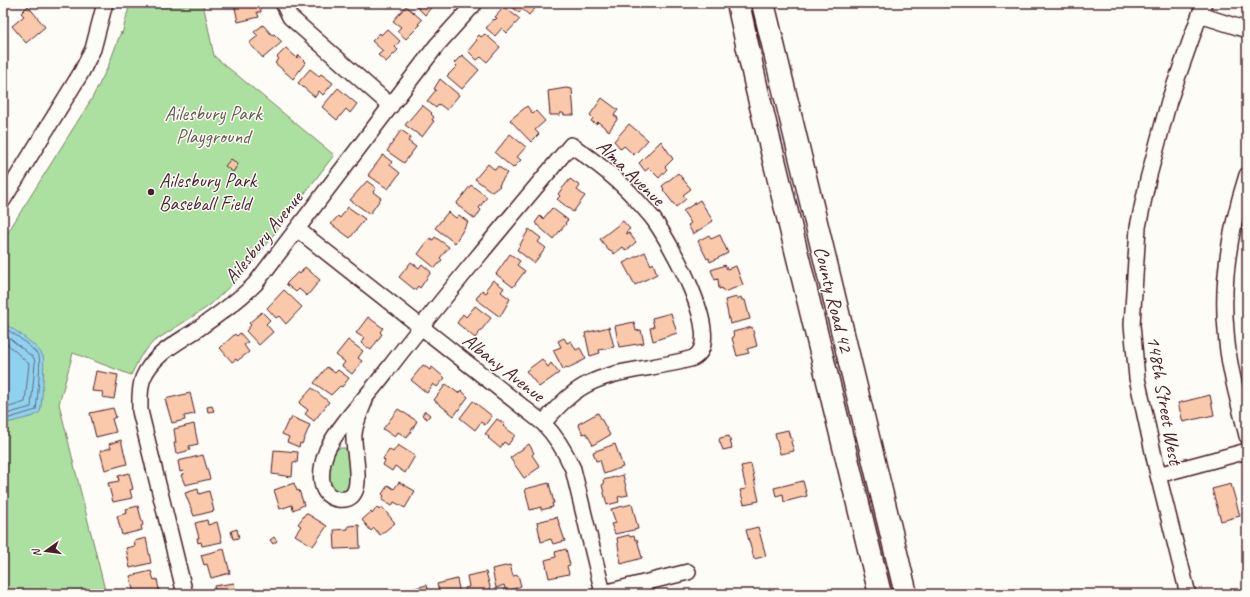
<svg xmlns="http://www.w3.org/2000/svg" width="1250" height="597" font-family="Caveat,sans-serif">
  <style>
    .green { fill: #ace0a1; stroke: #7b8066 }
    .water { fill: #8fd2f0; stroke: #738aa1 }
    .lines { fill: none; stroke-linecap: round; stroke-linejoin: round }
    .shore { stroke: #66677a; stroke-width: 1 }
    .building { fill: #fac8aa; stroke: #4a1f2b }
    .minor-casing { stroke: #4a1f2b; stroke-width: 18 }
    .highway-casing { stroke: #4a1f2b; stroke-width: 25 }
    .minor { stroke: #fdfcf7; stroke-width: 15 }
    .highway { stroke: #fdfcf7; stroke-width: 22 }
    .poi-dot { fill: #4a1f2b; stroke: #fdfcf7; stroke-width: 1.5 }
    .labels { text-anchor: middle; stroke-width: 3; stroke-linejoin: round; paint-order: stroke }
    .park-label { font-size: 20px; fill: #67594e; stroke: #fdfcf7 }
    .street-label { font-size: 20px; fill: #4a1f2b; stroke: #fdfcf7 }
    .poi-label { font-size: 20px; fill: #4a1f2b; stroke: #fdfcf7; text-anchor: start }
  </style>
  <rect width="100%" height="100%" fill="#fdfcf7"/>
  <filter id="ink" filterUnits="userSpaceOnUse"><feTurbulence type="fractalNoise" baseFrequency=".025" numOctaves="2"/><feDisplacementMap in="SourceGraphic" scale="8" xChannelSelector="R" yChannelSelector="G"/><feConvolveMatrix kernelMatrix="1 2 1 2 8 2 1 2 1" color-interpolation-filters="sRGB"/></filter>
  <g filter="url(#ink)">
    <path class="green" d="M130,3H203L214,56L334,155L245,272L209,306L153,342L140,357L131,375L73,353L59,404L106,594H3V240L91,100L108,67L121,32L122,34Z
      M339,448H345L348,452L351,484L347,491L341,492L333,489C326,480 329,453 339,448Z"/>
    <path class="water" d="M4,324C12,327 40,348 43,356C45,361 42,405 40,412L34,416L3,424Z"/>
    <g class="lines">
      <path class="shore" d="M3,328C11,330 36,350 39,357C41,362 37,403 36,410L3,420
        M3,333L34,358L35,364L31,407L3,415
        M3,340L29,364L25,402L3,409"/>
    </g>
    <path class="building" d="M234,3H256L257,7L260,6L261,12H257L259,17L238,22Z
      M413,3H440L437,7L434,4L425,15Z
      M510,3H540L529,15L522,9L519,13L509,4Z
      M28,6L45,27L26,43L12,26L24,16L21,13Z
      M406,6L422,20L418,24L420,25L406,39L397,31L401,27L393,21Z
      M504,7L520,19L507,33L502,28L495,36L486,28L494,19L495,20L497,18L495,17Z
      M263,25L272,35L274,34L282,42L263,58L249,43L258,36L254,32Z
      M387,29L400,41L395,47L398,50L386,62L378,55L383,51L372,41L380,33L381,35Z
      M485,34L500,47L487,62L481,57L477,60L468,51L477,40L475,39L479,35L481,37Z
      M286,48L297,58L299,55L306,62L293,79L275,63L279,59L277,57Z
      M462,55L479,70L462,89L447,76L457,66L454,63Z
      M310,69L319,76L321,74L333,83L323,95L319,91L315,97L298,83Z
      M440,79L459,95L447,110L439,104L436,108L427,101L436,90L434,89Z
      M338,88L357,104L350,113L346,109L337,120L322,107Z
      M566,88L572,89L574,115H564L563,113H560V115H550L548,91Z
      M602,98L618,110L614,115L618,118L609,131L598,122L596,124L591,121L593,118L590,115Z
      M422,105L432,113L431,114L434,117L432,120L434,121L422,137L405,125Z
      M527,106L533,114L536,111L545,121L535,130L539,134L531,142L510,120Z
      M629,124L648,140L634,155L624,146L621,149L614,141Z
      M401,130L411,137L408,141L416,147L404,163L387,151Z
      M510,134L526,147L517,157L521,160L513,168L495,153Z
      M661,141L673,159L665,167L667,169L659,178L649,168L645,171L639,163Z
      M383,155L392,162L390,165L400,173L388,189L368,175Z
      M231,159L238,164L233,172L225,166Z
      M488,164L495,170L498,166L507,173L499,185L500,186L492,192L475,179Z
      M678,173L691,189L683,195L686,199L676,207L663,190L664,189L662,186Z
      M570,179L580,186L577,190L585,196L573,212L557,199L560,196L558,194L561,190Z
      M367,181L376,188L373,192L381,198L370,214L350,200Z
      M471,185L487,197L479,208L481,210L475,219L456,204Z
      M700,200L713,221L693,234L688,225L691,223L683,211Z
      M348,207L365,219L350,238L331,224L338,216L340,218Z
      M552,208L568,220L565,223L566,224L553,239L535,223L540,216L543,219Z
      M448,212L456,218L459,215L468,222L455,243L435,228Z
      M623,221L630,229L626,232L627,234L629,233L636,242L626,251L623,247L614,254L611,250L609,251L600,239Z
      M529,229L541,238L538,242L546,248L534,263L517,250Z
      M709,235L711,239L720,235L728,253L710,262L709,258L707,259L698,241Z
      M435,237L449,247L440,258L442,260L435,268L418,254L430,238L433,240Z
      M645,252L651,265L653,263L657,274L635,285L623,263Z
      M510,254L520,261L517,265L525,271L513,287L496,274Z
      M411,262L419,268L422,264L431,272L420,288L418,286L415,290L399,277Z
      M725,265L727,269L736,266L743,285L724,292L722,288L719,289L718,279L715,280L711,270Z
      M305,267L320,280L307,296L299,289L296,292L286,284L298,272L300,274Z
      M493,280L504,288L501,292L510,299L500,317L476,299L482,290L486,293L488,291L486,289Z
      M284,290L302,307L286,324L279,316L276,318L267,308Z
      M737,297V299L741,297L742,300H745L750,319L730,324L725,300Z
      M475,306L491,318L475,338L457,323L463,314L466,317Z
      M262,312L270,320L266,324L273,332L259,345L246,331L251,325L249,323Z
      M671,313L677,333L653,341L650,328L654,327L652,318Z
      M368,317L383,328L380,332L382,334L371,350L361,343L364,338L356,333Z
      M634,322L636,331L641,330L644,343L619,347L615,326Z
      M609,327L614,347L599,350L600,353L590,356L585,333Z
      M752,327L757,346L747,349L749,353L737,356L732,338L734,337L733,332Z
      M240,333L248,342L244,345L249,352L237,361L236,359L232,362L220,348L235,334L237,336Z
      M564,338L567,343L571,341L576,350L580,348L586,359L568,368L567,367L563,369L553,350L561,347L558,341Z
      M348,340L363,351L358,358L362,361L352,374L342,366L345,362L336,355Z
      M542,359L548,367L551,363L559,373L539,387L526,371Z
      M423,365L430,370L432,367L445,378L437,387L433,384L427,393L411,380Z
      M327,367L335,373L338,370L349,378L342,387L340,386L331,395L314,383Z
      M96,371L118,375L114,399L102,397L103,392L92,391Z
      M446,384L458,393L461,390L468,397L454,416L434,400Z
      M312,388L329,402L314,421L305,414L308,410L299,403Z
      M190,393L195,414L184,416L185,420L172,423L165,399Z
      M1210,395L1214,415L1183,422L1178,403Z
      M473,401L492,416L485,425L481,422L475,430L460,418Z
      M212,406L214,411L208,412L207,407Z
      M113,408L116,417L112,419L116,432L96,437L90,413Z
      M398,409L417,421L407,438L398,432L395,437L383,429Z
      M425,411L430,415L427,419L422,415Z
      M598,413L610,435L593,445L586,433L583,434L578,424Z
      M292,417L310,425L302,444L300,443L299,447L287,442L289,437L282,434L288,421H290Z
      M497,419L505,424L503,426L515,435L508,445L504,442L500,448L488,438L489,437L485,434Z
      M194,424L198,444L189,446L190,450L176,454L174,443H176L174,429Z
      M788,430L790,438L793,439L791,442L794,451L780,454L775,433Z
      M729,436L732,448L723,450L719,440L720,438Z
      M121,440L127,464L105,470L100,451L111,448L109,444Z
      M529,444L534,453L532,455L540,467L524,478L510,458Z
      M615,444L623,467L604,474L600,460L596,461L593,452Z
      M398,445L415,456L405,473L395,466L392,471L383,465L385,461L383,459L389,449L393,452Z
      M274,450L298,452L297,463L293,462L292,477L272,474Z
      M203,455L210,479L185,485L181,475L184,474L183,471L180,472L178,461Z
      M751,464L759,501L744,504L740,490L746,489L741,466Z
      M129,473L133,489L130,490L132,498L113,502L108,483L119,481L118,476Z
      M623,475L628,495L618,497L619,502L607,505L602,485L604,484L603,480Z
      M803,481L807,496L784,502L783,494L776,496L774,488Z
      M399,482L415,491L405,508L394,502L392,506L382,500L384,496L382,494L388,485L394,489Z
      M294,483L297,491L299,490L304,505L293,510L292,505L280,509L274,490Z
      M549,483L554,503H552L553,507L541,510V507L530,510L525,489Z
      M1231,484L1240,516L1221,521L1212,489Z
      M198,489L199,494L209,491L214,511L194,516L185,493Z
      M632,504L638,529L615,534L611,524L616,523L611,509Z
      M138,506L143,525L141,526L142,530L122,535L117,516L127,513L126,509Z
      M377,507L379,510L382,507L395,523L380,535L374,528L371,531L362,520L371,512L372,514Z
      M306,513L327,526L313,546L295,535L301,526L298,524Z
      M557,517L565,541L553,544L551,539L541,542L537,522Z
      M207,520L208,525L217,522L222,542L202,546L201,542L198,543L197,538H199L195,523Z
      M359,525L360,548L335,549L334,530L348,529V526Z
      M758,527L766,556L754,559L746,530Z
      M237,529L239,538L233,539L231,531Z
      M629,535L630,537L634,536L635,540L637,539L642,558L621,564L617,538Z
      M274,537L277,541L273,544L270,540Z
      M146,538L151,563L130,568L126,548L135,546L134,541Z
      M224,549L230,573L211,578L207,564L204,565L201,555Z
      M566,549L570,565L567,566L569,574L549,578L545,560L556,557L555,552Z
      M510,565L513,576L518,575L521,586L506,592L504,585L496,588L492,569Z
      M151,571L154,580L157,579L159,590L156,591L157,594H134L130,576Z
      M486,572L492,594H466L465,588L469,587L467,576Z
      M457,579L460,594H438H440L437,584Z
      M234,583L236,594H212V591H215L214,586Z
      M427,585L429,594H408L407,590Z"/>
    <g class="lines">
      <g class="minor-casing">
        <path id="minor" d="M283,3L290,17L391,106
          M1200,15L1247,30
          M1247,175C1231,225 1221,278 1226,331C1228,367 1239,402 1247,436
          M3,200L81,73L93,49L105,3
          M297,229L543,423C556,436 565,451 573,469L603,593
          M365,400C361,411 355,422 354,434C352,452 370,504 338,499C315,496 321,465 327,450C340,423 367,397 385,373C445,295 508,220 571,145C593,160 616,177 634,197C641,205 648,212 654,220C669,241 727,341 693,358C659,369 615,368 584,386C568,395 555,410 543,423
          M1158,475L1247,451
          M185,594L140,411C140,400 139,389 143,378C153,355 175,344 195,331C216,316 237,302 255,284L437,45L475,3
          M599,594L688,572
          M1188,594L1158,475L1137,378L1132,325L1138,227L1148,179L1169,101L1204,3"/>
      </g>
      <g class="highway-casing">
        <path id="highway" d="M738,3L757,90L880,594
          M763,3L906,594"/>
      </g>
      <use href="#minor" class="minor"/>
      <use href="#highway" class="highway"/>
    </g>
  </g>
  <circle class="poi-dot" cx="151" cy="192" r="4"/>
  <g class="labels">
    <g class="park-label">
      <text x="213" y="120">Ailesbury Park<tspan x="213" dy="23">Playground</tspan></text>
    </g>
    <g class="street-label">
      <text transform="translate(631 172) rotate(44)" y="7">Alma Avenue</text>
      <text transform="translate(263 237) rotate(-51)" y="7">Ailesbury Avenue</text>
      <text transform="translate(834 299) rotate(76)" y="7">County Road 42</text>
      <text transform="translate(504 367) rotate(38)" y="7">Albany Avenue</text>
      <text transform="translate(1165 400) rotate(80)" y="7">148th Street West</text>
    </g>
    <g class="poi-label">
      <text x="159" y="187">Ailesbury Park<tspan x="159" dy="23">Baseball Field</tspan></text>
    </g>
  </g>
  <rect width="1250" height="597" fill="none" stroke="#fdfcf7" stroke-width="16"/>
  <rect x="8" y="8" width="1234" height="581" fill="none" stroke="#4a1f2b" stroke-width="1.5" filter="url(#ink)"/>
  <g transform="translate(46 551) rotate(256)" stroke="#fdfcf7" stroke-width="3" paint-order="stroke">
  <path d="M0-3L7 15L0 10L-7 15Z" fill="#4a1f2b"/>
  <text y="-6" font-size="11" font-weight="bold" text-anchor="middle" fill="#4a1f2b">N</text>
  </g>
</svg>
